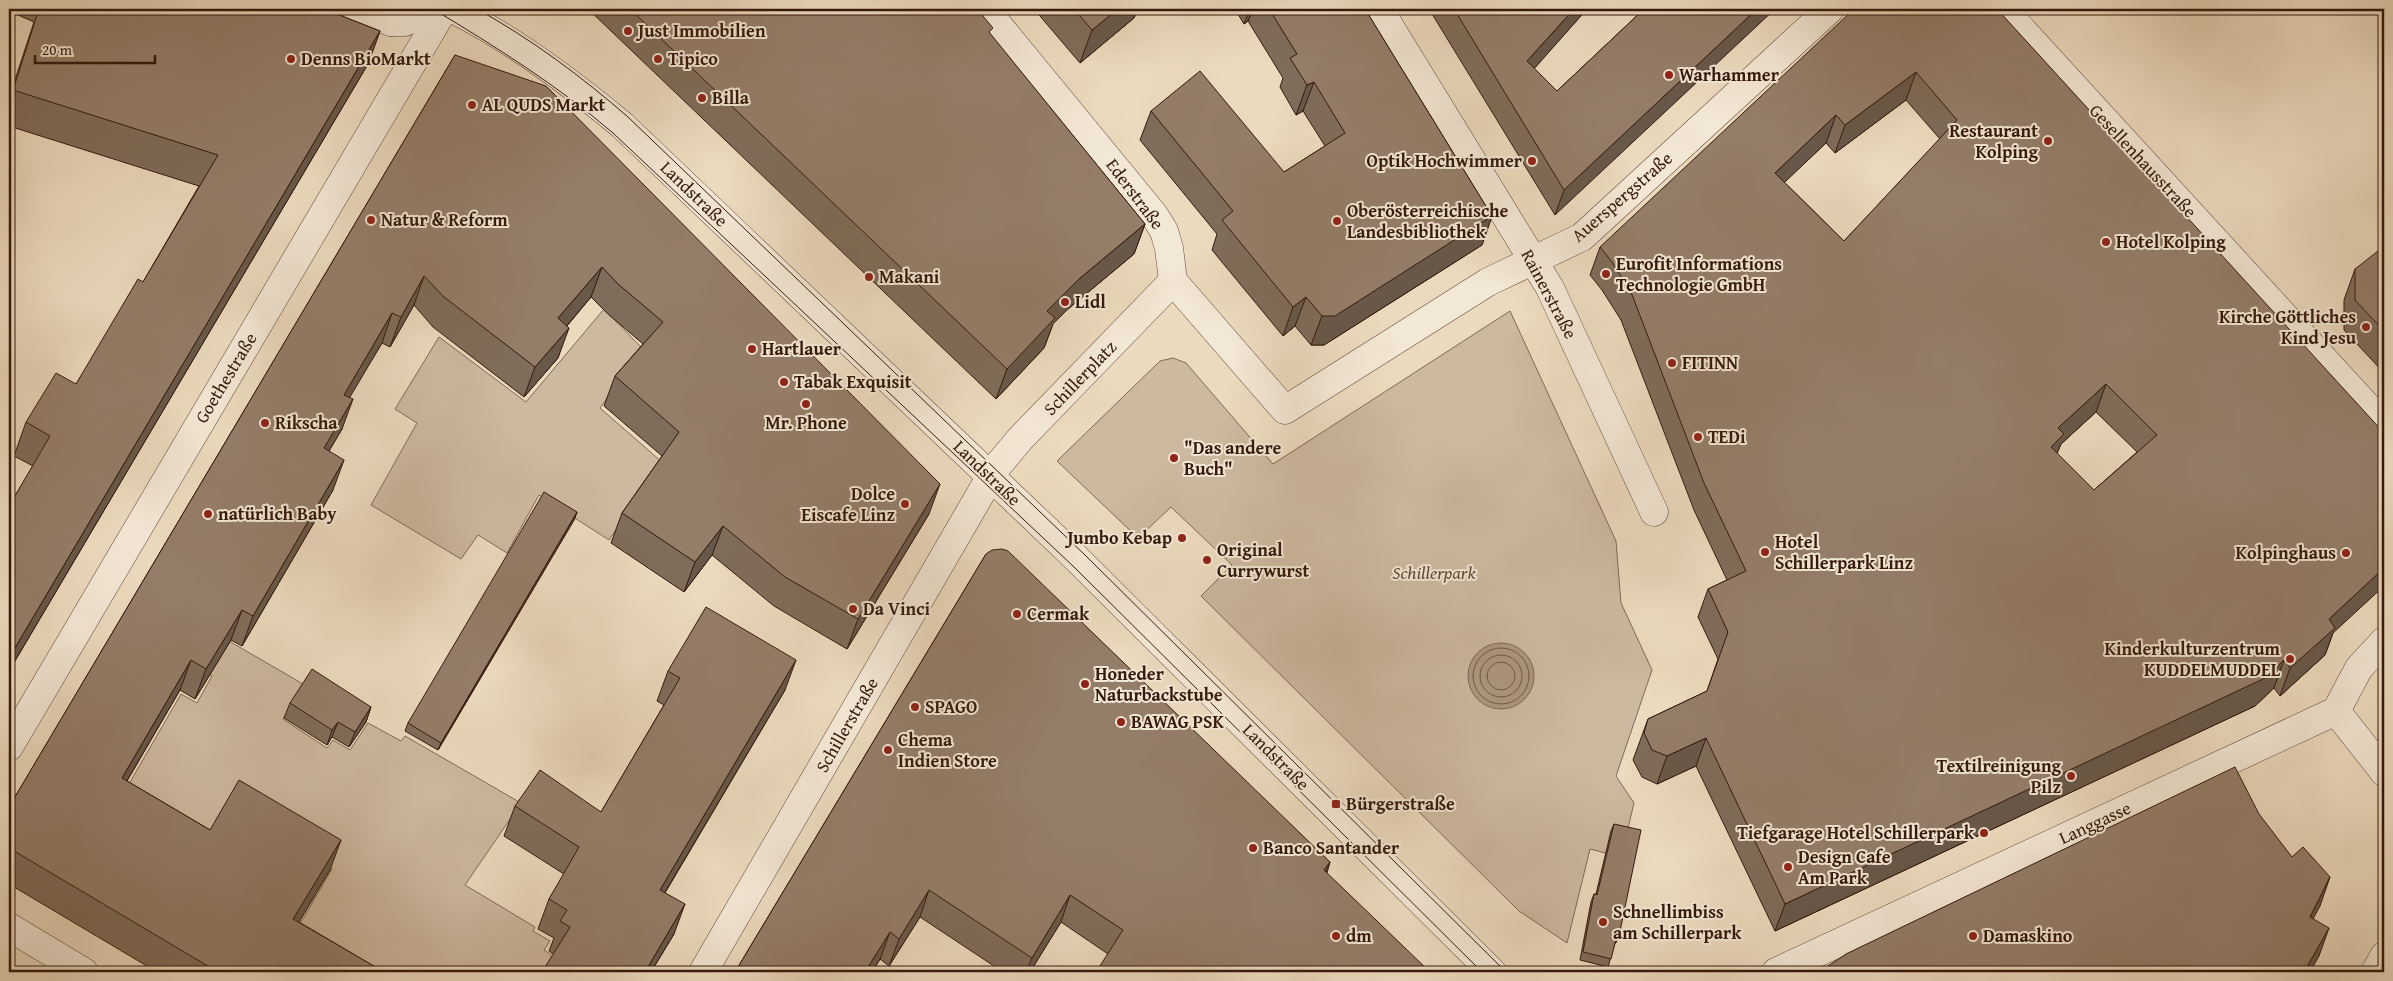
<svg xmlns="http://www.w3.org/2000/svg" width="2393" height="981" font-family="'Gentium Book Plus',serif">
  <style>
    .green { fill: #cdb9a0; stroke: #806956 }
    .water { fill: #ad9882; stroke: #7d6553 }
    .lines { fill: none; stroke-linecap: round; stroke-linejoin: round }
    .shore { stroke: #705848; stroke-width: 1 }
    .pedestrian-casing { stroke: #624939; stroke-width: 29 }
    .minor-casing { stroke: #624939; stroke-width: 29 }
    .tertiary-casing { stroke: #624939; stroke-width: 29 }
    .pedestrian { stroke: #f3e7d5; stroke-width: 28 }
    .minor { stroke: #f3e7d5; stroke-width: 28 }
    .tertiary { stroke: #f3e7d5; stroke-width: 28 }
    .tram { stroke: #34190d; stroke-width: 1 }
    .wall { fill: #7f6c5a; stroke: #34190d; fill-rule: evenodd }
    .shaded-wall { fill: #68584a; stroke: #34190d }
    .building { fill: #947d69; stroke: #34190d; fill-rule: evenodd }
    .poi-dot { fill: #8f2418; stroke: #f3e7d5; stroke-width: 2 }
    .labels { text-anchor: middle; stroke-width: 4; stroke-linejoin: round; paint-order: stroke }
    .poi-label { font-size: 18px; font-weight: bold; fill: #34190d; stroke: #f3e7d5; text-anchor: start }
    .street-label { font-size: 18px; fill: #34190d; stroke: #f3e7d5 }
    .park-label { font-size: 18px; font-style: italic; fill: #624939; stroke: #f3e7d5 }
  </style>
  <rect width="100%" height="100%" fill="#ecdabe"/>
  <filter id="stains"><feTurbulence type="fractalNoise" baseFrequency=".004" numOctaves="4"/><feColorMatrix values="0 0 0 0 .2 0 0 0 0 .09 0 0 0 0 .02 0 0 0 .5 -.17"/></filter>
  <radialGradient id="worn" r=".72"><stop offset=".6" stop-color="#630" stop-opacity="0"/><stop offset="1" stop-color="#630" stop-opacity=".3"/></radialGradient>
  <path class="green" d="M604,309L643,349L600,408L662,462L609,540L539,495L507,553L478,535L461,559L371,505L417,423L395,409L439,337L526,402Z
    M1510,311L1616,541L1621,603L1652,670L1616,776L1634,803L1621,857L1590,849L1567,943L1519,911L1201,596L1232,565L1171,507L1138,538L1057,461L1160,361L1173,358L1186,363L1273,464Z
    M217,634L303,684L283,719L327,748L333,740L350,750L368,723L401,741L405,736L521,803L465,885L535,927L533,931L550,941L544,950L555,957L545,972H329L286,948L332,869L228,807L198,856L115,808L181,694L197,703L212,676L199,667Z"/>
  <path class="water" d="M1468 676a33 33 0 1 1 66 0a33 33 0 1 1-66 0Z"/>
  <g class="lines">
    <path class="shore" d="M1473 676a28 28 0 1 1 56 0a28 28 0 1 1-56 0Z
      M1480 676a21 21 0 1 1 42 0a21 21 0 1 1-42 0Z
      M1487 676a14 14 0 1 1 28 0a14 14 0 1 1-28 0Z"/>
    <g class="pedestrian-casing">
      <path id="pedestrian" d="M356,9L391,22"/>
    </g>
    <g class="minor-casing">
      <path id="minor" d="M453,9C514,40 569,81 622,125L1075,557L1492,972
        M985,9L1154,215L1164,231L1169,248L1173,281L1285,410L1488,282L1582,237L1830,9
        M1379,9L1550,288L1654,512
        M391,22H405L431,9
        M2336,711L2384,772
        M9,927L84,972
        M703,972L995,469L1020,439L1173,281
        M1776,972L2336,711L2359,668L2384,641
        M2375,972L2384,956"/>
    </g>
    <g class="tertiary-casing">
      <path id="tertiary" d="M2003,9L2384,425
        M9,747L444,9"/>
    </g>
    <use href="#pedestrian" class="pedestrian"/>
    <use href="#minor" class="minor"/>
    <use href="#tertiary" class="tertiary"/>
    <path class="tram" d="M433,9C496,47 557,85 613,133L1074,567L1482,972
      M477,9C531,39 581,76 628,117L1086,556L1506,972"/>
  </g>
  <path class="wall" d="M9,9H324L380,31L368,64L9,671V499L12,501L33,466L14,456L26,422L76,384L143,282L199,186L9,126V98L34,22L9,11Z
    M588,9H977L990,34L1145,224L1134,254L1068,309L1053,324L1044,348L996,399Z
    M1034,9H1138L1134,18L1080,63Z
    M1235,9H1365L1492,216L1482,245L1324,345H1311L1295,326L1283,336L1212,250L1217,234L1140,140L1151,111L1284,172L1325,146L1303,111L1296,115L1280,87L1283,78L1248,21L1244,24Z
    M1429,9H1587L1534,68L1557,91L1644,9L1555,215Z
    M1997,9L2333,633L2325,655L2280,696L2274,688L2255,706L1775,931L1696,766L1657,784L1642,777L1633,760L1648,719L1707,691L1718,659L1698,617L1708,589L1727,580L1694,510L1621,320L1602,290L1590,275L1600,247ZM1906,100L1940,139L1844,241L1784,182L1826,143L1835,153ZM2096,412L2137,452L2094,490L2057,453L2061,444Z
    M455,55L929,514L847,649L774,606L712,555L684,592L611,543L622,513L662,456L604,406L615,376L643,344L608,314L591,297L567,326L558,358L524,397L433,327L414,305L390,347L382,343L349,397L342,429L329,451L333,490L242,646L231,640L195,699L180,690L127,781L210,830L330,870L299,922L384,972H157L9,884V807Z
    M2384,251V373L2344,330V300L2355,269Z
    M577,512L574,520L438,750L405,731L408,723Z
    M986,554L1330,862L1327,873L1108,954L1061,922L1030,972H1003L920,917L889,966L880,959L872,972H735Z
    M668,671L785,690L665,893L674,934L651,972H542L554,954L549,951L554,938L538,929L549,899L564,874L504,836L515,806L601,812L664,705L657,701Z
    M290,703L371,707L366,722L349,747L332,737L327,745L284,718Z
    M1614,824L1619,936L1616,943H1615L1608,967L1580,960L1591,902L1594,894H1596L1611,831Z"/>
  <path class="shaded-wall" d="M1118,9H1138L1134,18L1080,63L1092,30Z
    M1250,9H1253L1248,21L1244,24Z
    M1574,9H1587L1518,87L1527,61Z
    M1757,9H1775L1555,215L1564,190Z
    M380,31L368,64L9,671V658Z
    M1916,72L1906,100L1835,153L1845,125Z
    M1314,82L1303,111L1296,115L1307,85Z
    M1836,115L1826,143L1765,201L1775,173Z
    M1492,216L1482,245L1324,345H1311L1322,316Z
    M1145,224L1134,254L1068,309L1053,324L1044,348L996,399L1007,369L1047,311L1079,279Z
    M602,267L591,297L548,348L558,318Z
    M424,276L414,305L390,347L401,317Z
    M1306,297L1295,326L1283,336L1293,307Z
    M392,313L382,343L334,424L344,395Z
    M569,328L558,358L524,397L535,367Z
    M2106,384L2096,412L2061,444L2054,461L2041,475L2058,428Z
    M353,399L342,429L313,478L324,448Z
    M344,460L333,490L242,646L253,616Z
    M940,484L929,514L847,649L858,619Z
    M577,512L574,520L438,750L441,743Z
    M723,526L712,555L684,592L695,562Z
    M2384,568V586L2333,633L2325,655L2280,696L2290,668L2329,619Z
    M242,610L231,640L195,699L206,669Z
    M191,660L180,690L111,808L122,778Z
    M796,660L785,690L649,919L660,890Z
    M2284,660L2274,688L2255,706L1775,931L1785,904Z
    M371,707L366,722L349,747L355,732Z
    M338,722L332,737L327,745L332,730Z
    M1706,738L1696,766L1657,784L1667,756Z
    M341,840L330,870L283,949L293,919Z
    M1330,862L1320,889L1324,870Z
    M2330,877L2320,906L2299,945L2310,917Z
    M929,890L920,917L889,966L899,939Z
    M1070,895L1061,922L1030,972H1026L1032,958Z
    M685,904L674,934L651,972H645Z
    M2329,928L2319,956L2310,972H2304Z
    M890,932L880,959L872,972H865Z"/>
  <path class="building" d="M39,9H324L380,31L9,658V499L12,501L50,436L26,422L56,373L76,384L138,279L143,282L218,155L13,90Z
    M630,9H977L993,28L989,32L1145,224L1079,279L1047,311L1055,318L1007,369Z
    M1074,9H1118L1092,30Z
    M1269,9H1365L1492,216L1335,316H1322L1306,297L1293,307L1222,220L1233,211L1151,111L1200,71L1284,172L1345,133L1314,82L1307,85L1290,58L1297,54Z
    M1454,9H1574L1527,61L1557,91L1644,9H1757L1564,190Z
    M1854,9H1997L2384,433V568L2329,619L2335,628L2290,668L2284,660L2265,678L1785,904L1706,738L1667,756L1652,750L1644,733L1648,719L1707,691L1728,632L1708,589L1746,571L1704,483L1631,292L1612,262L1600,247ZM1916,72L1957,120L1844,241L1775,173L1836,115L1845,125ZM2106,384L2157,435L2094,490L2051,447L2064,434L2058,428Z
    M455,55L546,86L940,484L858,619L785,577L723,526L695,562L622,513L679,432L615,376L663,322L618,284L602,267L558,318L569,328L535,367L444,297L424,276L401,317L392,313L344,395L353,399L324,448L344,460L253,616L242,610L206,669L191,660L122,778L210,830L239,780L341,840L293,919L384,972H218L9,848V807Z
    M2378,251H2384V331L2355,300V269Z
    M544,492L577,512L441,743L408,723Z
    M1002,549L1008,551L1330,862L1324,870L1430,972H1096L1123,930L1070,895L1032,958L929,890L899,939L890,932L865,972H735L986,554L992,550Z
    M706,607L796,660L660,890L685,904L645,972H542L570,927L560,921L567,910L549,899L579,847L515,806L540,770L601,812L680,678L668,671Z
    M312,669L371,707L355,732L338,722L332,730L290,703Z
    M2235,767L2259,814L2292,857L2303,847L2330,877L2310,917L2329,928L2304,972H1819L1846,954Z
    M1614,824L1641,830L1619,936L1617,935L1611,959L1583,952L1594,894L1597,895Z"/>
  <g class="poi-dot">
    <circle cx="628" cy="31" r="5"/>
    <circle cx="291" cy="59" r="5"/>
    <circle cx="658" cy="59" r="5"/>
    <circle cx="1669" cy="75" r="5"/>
    <circle cx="702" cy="98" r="5"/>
    <circle cx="472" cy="105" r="5"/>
    <circle cx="2048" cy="141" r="5"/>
    <circle cx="1532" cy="161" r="5"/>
    <circle cx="371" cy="220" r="5"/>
    <circle cx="1337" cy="221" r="5"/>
    <circle cx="2106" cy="242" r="5"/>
    <circle cx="1606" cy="274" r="5"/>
    <circle cx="869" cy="277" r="5"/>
    <circle cx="1065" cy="302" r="5"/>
    <circle cx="2366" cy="327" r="5"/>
    <circle cx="752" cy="349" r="5"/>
    <circle cx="1672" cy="363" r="5"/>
    <circle cx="784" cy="382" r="5"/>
    <circle cx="806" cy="404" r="5"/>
    <circle cx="265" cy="423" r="5"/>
    <circle cx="1698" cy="437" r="5"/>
    <circle cx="1174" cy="458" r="5"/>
    <circle cx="905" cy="504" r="5"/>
    <circle cx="208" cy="514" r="5"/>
    <circle cx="1182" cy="538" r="5"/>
    <circle cx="1765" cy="552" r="5"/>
    <circle cx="2346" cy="553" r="5"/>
    <circle cx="1207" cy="560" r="5"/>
    <circle cx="853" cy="609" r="5"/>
    <circle cx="1017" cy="614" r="5"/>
    <circle cx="2290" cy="659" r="5"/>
    <circle cx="1085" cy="684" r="5"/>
    <circle cx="915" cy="707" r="5"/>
    <circle cx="1121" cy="722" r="5"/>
    <circle cx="888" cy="750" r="5"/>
    <circle cx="2071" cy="776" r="5"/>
    <rect x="1331" y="799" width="10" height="10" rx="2.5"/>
    <circle cx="1984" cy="833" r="5"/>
    <circle cx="1253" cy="848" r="5"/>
    <circle cx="1788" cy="867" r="5"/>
    <circle cx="1603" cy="922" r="5"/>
    <circle cx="1336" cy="936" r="5"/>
    <circle cx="1973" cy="936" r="5"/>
  </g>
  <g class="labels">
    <g class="poi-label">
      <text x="638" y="37">Just Immobilien</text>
      <text x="301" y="65">Denns BioMarkt</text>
      <text x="668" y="65">Tipico</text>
      <text x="1679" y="81">Warhammer</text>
      <text x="712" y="104">Billa</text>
      <text x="482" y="111">AL QUDS Markt</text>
      <text x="2038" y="137" text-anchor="end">Restaurant<tspan x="2038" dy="21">Kolping</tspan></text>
      <text x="1522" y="167" text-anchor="end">Optik Hochwimmer</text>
      <text x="1347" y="217">Oberösterreichische<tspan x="1347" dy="21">Landesbibliothek</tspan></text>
      <text x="381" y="226">Natur &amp; Reform</text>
      <text x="2116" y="248">Hotel Kolping</text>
      <text x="1616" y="270">Eurofit Informations<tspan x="1616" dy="21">Technologie GmbH</tspan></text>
      <text x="879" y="283">Makani</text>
      <text x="1075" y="308">Lidl</text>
      <text x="2356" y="323" text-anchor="end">Kirche Göttliches<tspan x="2356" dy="21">Kind Jesu</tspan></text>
      <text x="762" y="355">Hartlauer</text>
      <text x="1682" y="369">FITINN</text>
      <text x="794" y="388">Tabak Exquisit</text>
      <text x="275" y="429">Rikscha</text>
      <text x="806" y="429" text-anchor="middle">Mr. Phone</text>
      <text x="1708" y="443">TEDi</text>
      <text x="1184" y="454">"Das andere<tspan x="1184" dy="21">Buch"</tspan></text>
      <text x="895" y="500" text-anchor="end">Dolce<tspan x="895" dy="21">Eiscafe Linz</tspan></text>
      <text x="218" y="520">natürlich Baby</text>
      <text x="1172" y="544" text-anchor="end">Jumbo Kebap</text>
      <text x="1775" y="548">Hotel<tspan x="1775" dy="21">Schillerpark Linz</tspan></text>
      <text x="1217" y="556">Original<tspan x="1217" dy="21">Currywurst</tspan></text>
      <text x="2336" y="559" text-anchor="end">Kolpinghaus</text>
      <text x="863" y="615">Da Vinci</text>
      <text x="1027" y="620">Cermak</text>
      <text x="2280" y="655" text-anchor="end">Kinderkulturzentrum<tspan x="2280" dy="21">KUDDELMUDDEL</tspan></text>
      <text x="1095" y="680">Honeder<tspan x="1095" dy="21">Naturbackstube</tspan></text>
      <text x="925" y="713">SPAGO</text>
      <text x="1131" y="728">BAWAG PSK</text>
      <text x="898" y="746">Chema<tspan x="898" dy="21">Indien Store</tspan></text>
      <text x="2061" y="772" text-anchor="end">Textilreinigung<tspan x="2061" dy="21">Pilz</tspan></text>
      <text x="1346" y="810">Bürgerstraße</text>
      <text x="1974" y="839" text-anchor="end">Tiefgarage Hotel Schillerpark</text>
      <text x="1263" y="854">Banco Santander</text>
      <text x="1798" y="863">Design Cafe<tspan x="1798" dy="21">Am Park</tspan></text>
      <text x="1613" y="918">Schnellimbiss<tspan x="1613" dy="21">am Schillerpark</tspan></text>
      <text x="1346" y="942">dm</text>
      <text x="1983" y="942">Damaskino</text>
    </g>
    <g class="street-label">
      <text transform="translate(2143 161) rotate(47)" y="6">Gesellenhausstraße</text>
      <text transform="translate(694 194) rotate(44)" y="6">Landstraße</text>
      <text transform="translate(1135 194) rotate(53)" y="6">Ederstraße</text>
      <text transform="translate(1622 197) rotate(-41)" y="6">Auerspergstraße</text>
      <text transform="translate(1549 294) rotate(62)" y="6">Rainerstraße</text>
      <text transform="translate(226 378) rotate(-59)" y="6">Goethestraße</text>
      <text transform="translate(1080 378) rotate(-46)" y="6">Schillerplatz</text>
      <text transform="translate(987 473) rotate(44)" y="6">Landstraße</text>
      <text transform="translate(847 725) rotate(-60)" y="6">Schillerstraße</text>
      <text transform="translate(1276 757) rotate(45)" y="6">Landstraße</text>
      <text transform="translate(2095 823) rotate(-25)" y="6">Langgasse</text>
    </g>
    <g class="park-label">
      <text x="1434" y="579">Schillerpark</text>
    </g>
  </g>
  <rect width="2393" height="981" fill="none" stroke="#ecdabe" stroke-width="30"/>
  <rect x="10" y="10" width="2373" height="961" fill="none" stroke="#34190d" stroke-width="2.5"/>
  <rect x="15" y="15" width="2363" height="951" fill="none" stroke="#34190d"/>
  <path d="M35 55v8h120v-8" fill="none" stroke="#34190d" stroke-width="2.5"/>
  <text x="42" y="55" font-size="15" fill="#34190d" stroke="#f3e7d5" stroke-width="4" paint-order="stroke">20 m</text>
  <rect width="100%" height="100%" filter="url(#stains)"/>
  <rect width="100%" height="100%" fill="url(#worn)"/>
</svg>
